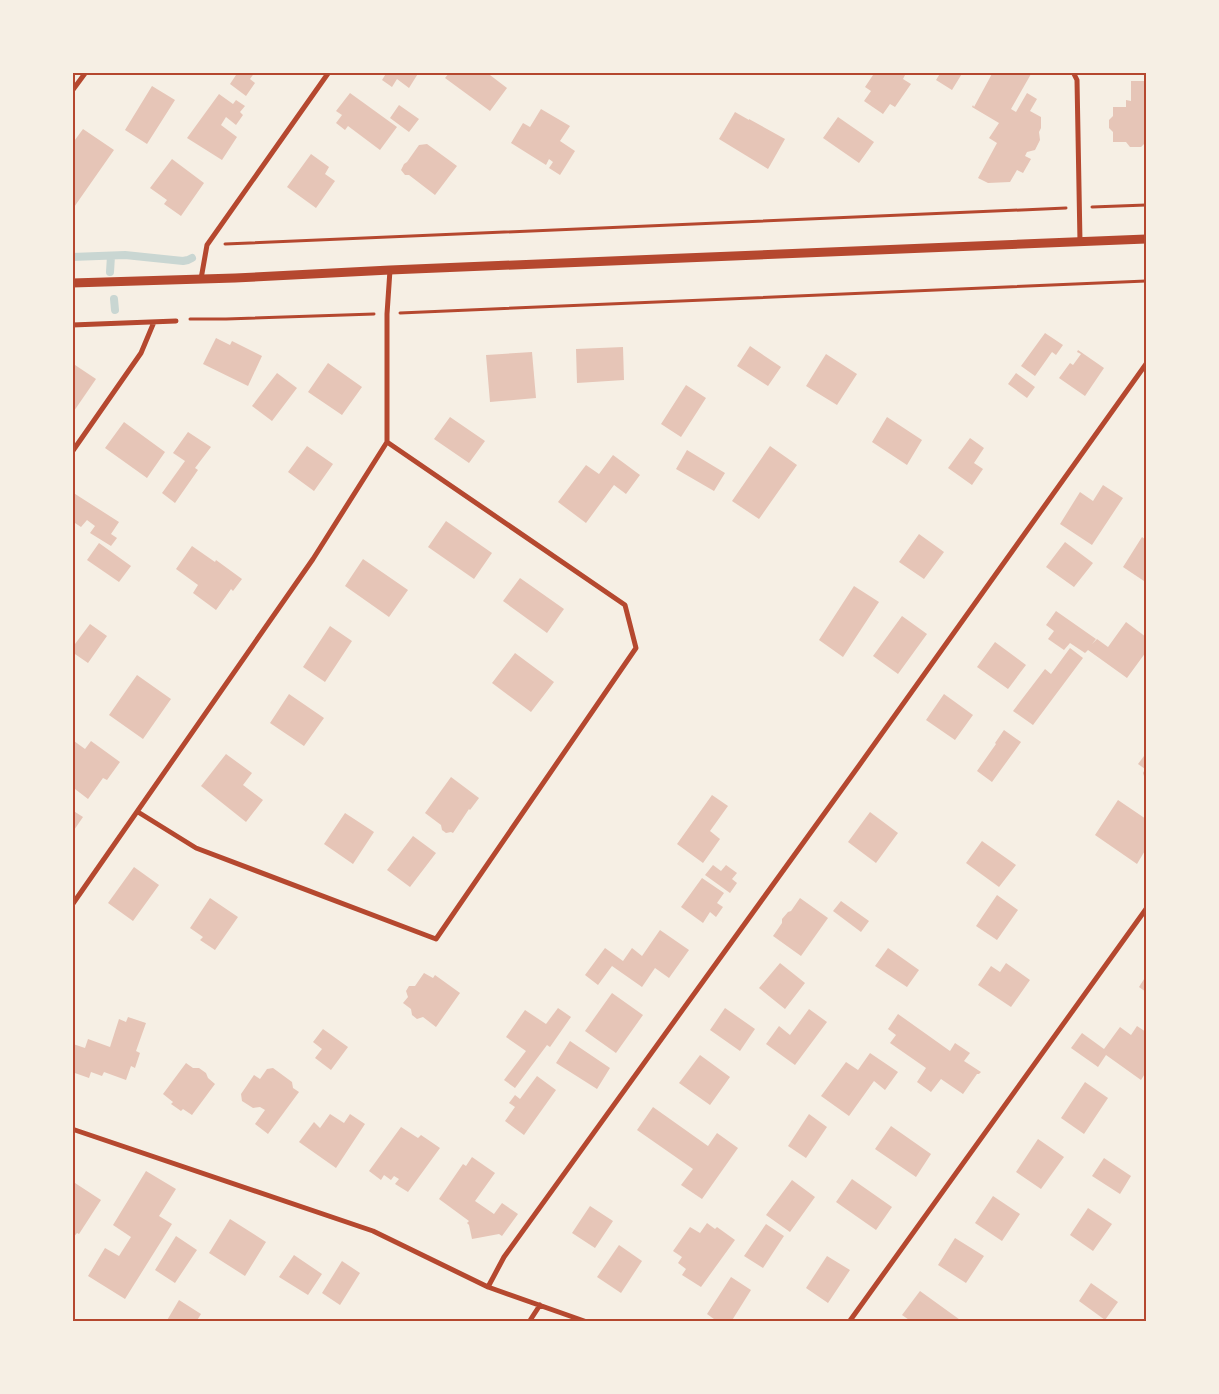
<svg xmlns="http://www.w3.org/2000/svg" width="1219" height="1394" font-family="Quicksand,sans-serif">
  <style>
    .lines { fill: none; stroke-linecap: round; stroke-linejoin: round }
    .stream { stroke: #c9d6d2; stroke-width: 8 }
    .building { fill: #e6c5b7 }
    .path { stroke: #b5482f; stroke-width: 3 }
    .minor { stroke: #b5482f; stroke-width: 5 }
    .tertiary { stroke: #b5482f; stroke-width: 9 }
    .neatline { fill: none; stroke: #b5482f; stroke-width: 2 }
  </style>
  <rect width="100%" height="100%" fill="#f6efe4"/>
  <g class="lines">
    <path class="stream" d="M72,257L125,255L183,261L188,260L192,258
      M110,272L111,256
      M114,299L115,310"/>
  </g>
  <path class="building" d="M238,72H255L250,79L255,83L246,96L230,84Z
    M387,72H419L409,88L397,79L392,87L382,80Z
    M450,72H486L507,88L490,111L445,78Z
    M875,72H901L905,75L903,79L911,84L895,107L890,104L883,114L864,101L871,91L865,87Z
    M941,72H963L952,90L936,80Z
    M993,72H1027L1031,74L1011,109L1016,112L1027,93L1037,99L1030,111L1041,117V128L1039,132L1040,140L1035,150L1027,152L1025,156L1031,159L1023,173L1017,170L1010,182L988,183L978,178L997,143L989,138L999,123L972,107L973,105L974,107Z
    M1131,81H1146V142L1141,147H1130L1126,142H1113V132L1109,128V120L1113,116V107H1126V100L1131,101Z
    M152,86L175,100L147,144L125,130Z
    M350,93L397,127L380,150L348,126L345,130L336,123L342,115L336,111Z
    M219,94L233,104L236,100L245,106L240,112L243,115L236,125L226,117L221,125L237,137L222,160L187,138Z
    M399,105L419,119L409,132L390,118Z
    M541,109L570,126L560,141L575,151L560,175L549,168L553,162L549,159L546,165L511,143L523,123L530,127Z
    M735,112L749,120V119L785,139L768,169L719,139Z
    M838,117L874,142L859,163L823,138Z
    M83,129L114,150L72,210V144Z
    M427,144L457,166L435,195L409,175H405L401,170L404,164L407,162L419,145Z
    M311,154L329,167L325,174L335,181L316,208L287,187Z
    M172,159L204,183L181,216L164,204L167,200L150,188Z
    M1045,333L1063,345L1056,355L1052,352L1035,376L1021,366Z
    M216,338L230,345L232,341L262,356L248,386L203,364Z
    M750,346L781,367L768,386L737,366Z
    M623,347L624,380L577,383L576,349Z
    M1078,350L1104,368L1085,396L1059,378L1070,363L1073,365L1081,354L1077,352Z
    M532,352L536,398L490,402L486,355Z
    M826,354L857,374L837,405L806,386Z
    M72,363L96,379L74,411L72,410Z
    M328,363L362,387L342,415L308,392Z
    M277,373L297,388L272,421L252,406Z
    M1016,373L1035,387L1027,398L1008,384Z
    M686,385L706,398L681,437L661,424Z
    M450,417L485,441L469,463L434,439Z
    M887,417L922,440L907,465L872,442Z
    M124,422L165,452L147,478L105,448Z
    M188,432L211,447L195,468L198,470L175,503L162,493L185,461L173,453Z
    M970,438L984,448L974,463L983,469L972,485L948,468Z
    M307,446L333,464L314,491L288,472Z
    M770,446L797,465L759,519L732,501Z
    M687,450L725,473L714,491L676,469Z
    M613,455L640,475L626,494L614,485L586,523L558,502L586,465L599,474Z
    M1103,485L1123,498L1092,545L1060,524L1080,492L1093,501Z
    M72,492L119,522L111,534L117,538L111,546L90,533L95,526L87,520L81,527L72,521Z
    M446,521L492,553L474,579L428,547Z
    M919,534L944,552L924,579L899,562Z
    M1142,537L1146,540V577L1144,581L1123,567Z
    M1065,542L1093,563L1074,587L1046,567Z
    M99,543L131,566L119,582L87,560Z
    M192,546L215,562L216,560L242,579L233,591L231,589L216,610L193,593L198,585L176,569Z
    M363,559L408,590L389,617L345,586Z
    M520,578L564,609L547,633L503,601Z
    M854,586L879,602L843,657L819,640Z
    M1056,611L1096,639L1092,644L1097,639L1108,647L1126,622L1146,637V652L1127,678L1088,650L1085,653L1070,643L1064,650L1048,639L1054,631L1046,625Z
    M902,616L927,634L898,674L873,656Z
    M90,624L107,636L88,663L72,652V648Z
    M330,626L352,641L325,682L303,667Z
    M995,642L1026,665L1008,689L977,667Z
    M1070,648L1083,658L1033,725L1013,711L1045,669L1051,674Z
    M515,653L554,682L531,712L492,683Z
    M137,675L171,699L143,739L109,715Z
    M289,694L324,718L304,746L270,723Z
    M944,694L973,715L955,740L926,720Z
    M1004,730L1021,742L992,782L977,771L996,744L995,743Z
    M74,741L85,749L91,741L120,762L107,780L103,778L88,799L75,789H72V744Z
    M1146,748V778L1144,776L1143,773L1145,769L1138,764L1144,756V750Z
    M226,754L252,773L243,785L263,800L246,822L201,786Z
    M451,777L479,798L470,810L469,809L453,833L451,832L446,833L442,830L441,825L425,813Z
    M712,795L728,806L710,831L720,839L703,863L677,844Z
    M1118,800L1146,819V849L1137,864L1095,835Z
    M72,810L83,817L72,833Z
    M870,812L898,833L876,863L848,842Z
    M345,813L374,832L353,864L324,844Z
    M413,836L436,853L410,887L387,870Z
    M982,841L1016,865L999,887L966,863Z
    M713,865L721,871L726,865L737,873L732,879L737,883L730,893L705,875Z
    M134,867L159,885L133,921L108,903Z
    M702,878L724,893L717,903L723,907L716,917L710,912L703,923L681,907Z
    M997,895L1018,910L997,940L976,926Z
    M210,898L238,917L215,950L200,940L203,937L190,928Z
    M800,898L828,918L801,956L773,936L782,923V919L788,912L791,911Z
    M841,901L869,921L861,932L833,911Z
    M660,930L689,950L669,978L655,968L642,987L612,966L598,985L585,975L605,948L623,961L632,948L642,956Z
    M888,948L919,970L907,987L875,966Z
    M780,963L805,983L785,1009L759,988Z
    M1006,963L1030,980L1011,1007L978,985L991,966L1000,972Z
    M424,973L433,978L435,975L460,993L436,1027L423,1017L417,1019L412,1015L411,1009L403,1003L408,997L406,991L409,986H415Z
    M1146,976V992L1139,987Z
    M612,993L643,1015L616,1053L585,1031Z
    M558,1008L571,1017L550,1047L547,1045L515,1088L504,1080L526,1051L506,1037L525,1010L546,1024Z
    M725,1008L755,1029L740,1051L710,1030Z
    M809,1009L827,1022L795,1065L766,1044L779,1026L790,1035Z
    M898,1014L950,1051L955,1043L970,1053L964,1061L981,1072L979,1074H977L963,1094L941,1079L931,1092L917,1082L926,1068L890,1043L896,1035L888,1029Z
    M128,1017L146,1023L136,1051L140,1053L135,1068L131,1066L126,1080L104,1072L102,1076L91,1072L89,1078L72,1072L73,1044L85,1048L88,1039L110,1047L119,1019L126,1022Z
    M1137,1026L1146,1032V1072L1141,1080L1106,1055L1098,1067L1071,1048L1082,1033L1104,1049L1120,1027L1131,1035Z
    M323,1029L348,1047L331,1070L315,1058L322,1049L313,1042Z
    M570,1041L610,1068L597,1089L556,1063Z
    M870,1053L898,1072L885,1090L874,1081L849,1116L821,1096L846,1062L858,1070Z
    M700,1055L730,1077L710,1105L679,1083Z
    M186,1063L193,1068H199L206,1073L208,1078L215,1084L192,1115L183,1109L181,1111L171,1104L173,1102L163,1094Z
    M273,1068L292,1082L293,1088L299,1092L268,1134L255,1124L265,1110L260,1107L253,1108L242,1101L241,1094L254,1075L260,1079L267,1069Z
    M537,1076L556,1090L524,1135L505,1121L515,1107L509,1103L515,1095L520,1099Z
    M1085,1082L1108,1098L1084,1134L1061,1118Z
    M653,1107L708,1146L717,1133L738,1148L702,1199L681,1185L693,1169L637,1130Z
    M330,1114L344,1123L350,1114L365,1124L336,1168L299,1142L314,1122L320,1128Z
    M809,1114L827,1127L806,1158L788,1146Z
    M891,1126L931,1154L916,1177L875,1149Z
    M401,1127L418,1138L421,1135L440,1148L408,1192L395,1184L399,1179L394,1176L391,1180L384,1175L381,1180L369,1171Z
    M1038,1139L1064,1157L1041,1189L1016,1172Z
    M472,1157L495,1173L475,1201L494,1214L502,1203L518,1214L502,1236L499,1234L472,1239L469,1225L467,1223L469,1221L439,1199L463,1164L466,1166Z
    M1104,1158L1131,1176L1120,1194L1092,1176Z
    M146,1171L176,1189L159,1216L172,1224L125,1299L88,1276L105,1248L119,1256L131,1237L113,1225Z
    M852,1179L892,1207L876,1230L836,1202Z
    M792,1180L815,1197L790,1232L766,1215Z
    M75,1183L101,1200L79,1234L77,1233L72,1239V1187Z
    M993,1196L1020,1214L1002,1241L975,1223Z
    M590,1206L613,1221L595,1248L572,1233Z
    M1088,1208L1112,1224L1093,1251L1070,1235Z
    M230,1219L266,1242L245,1276L209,1253Z
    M707,1223L715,1229L717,1227L735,1240L701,1287L682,1275L686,1269L678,1263L682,1257L673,1251L690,1227L700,1233Z
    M766,1224L784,1236L763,1268L744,1256Z
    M176,1236L197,1250L175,1283L155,1270Z
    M955,1238L984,1256L966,1283L938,1265Z
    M619,1245L642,1261L621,1293L597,1277Z
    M294,1255L322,1274L308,1295L279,1277Z
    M827,1256L850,1270L828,1303L806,1288Z
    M342,1261L360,1273L340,1305L322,1293Z
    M731,1277L751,1290L731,1322H718L707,1314Z
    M1091,1283L1118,1302L1105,1320L1079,1301Z
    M920,1291L963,1322H912L902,1315Z
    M179,1300L201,1314L196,1322H166Z"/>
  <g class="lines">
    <path class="path" d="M1092,207L1146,205
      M225,244L1066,208
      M400,313L1146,281
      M190,319H226L374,314"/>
    <path class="minor" d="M1073,72L1077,80L1080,242
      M72,91L86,72
      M201,279L207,245L329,72
      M72,325L176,321
      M72,452L141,353L154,322
      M138,812L196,848L436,939L636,648L625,605L387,442
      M72,905L313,559L387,442V314L390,270
      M72,1129L373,1231L488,1287L587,1322
      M488,1287L504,1257L858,767L1146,364
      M529,1322L540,1305
      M849,1322L1146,909"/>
    <path class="tertiary" d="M72,283L235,278L390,270L1146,239"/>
  </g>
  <rect width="1219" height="1394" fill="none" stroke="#f6efe4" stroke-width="148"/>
  <rect x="74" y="74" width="1071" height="1246" class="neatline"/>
</svg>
